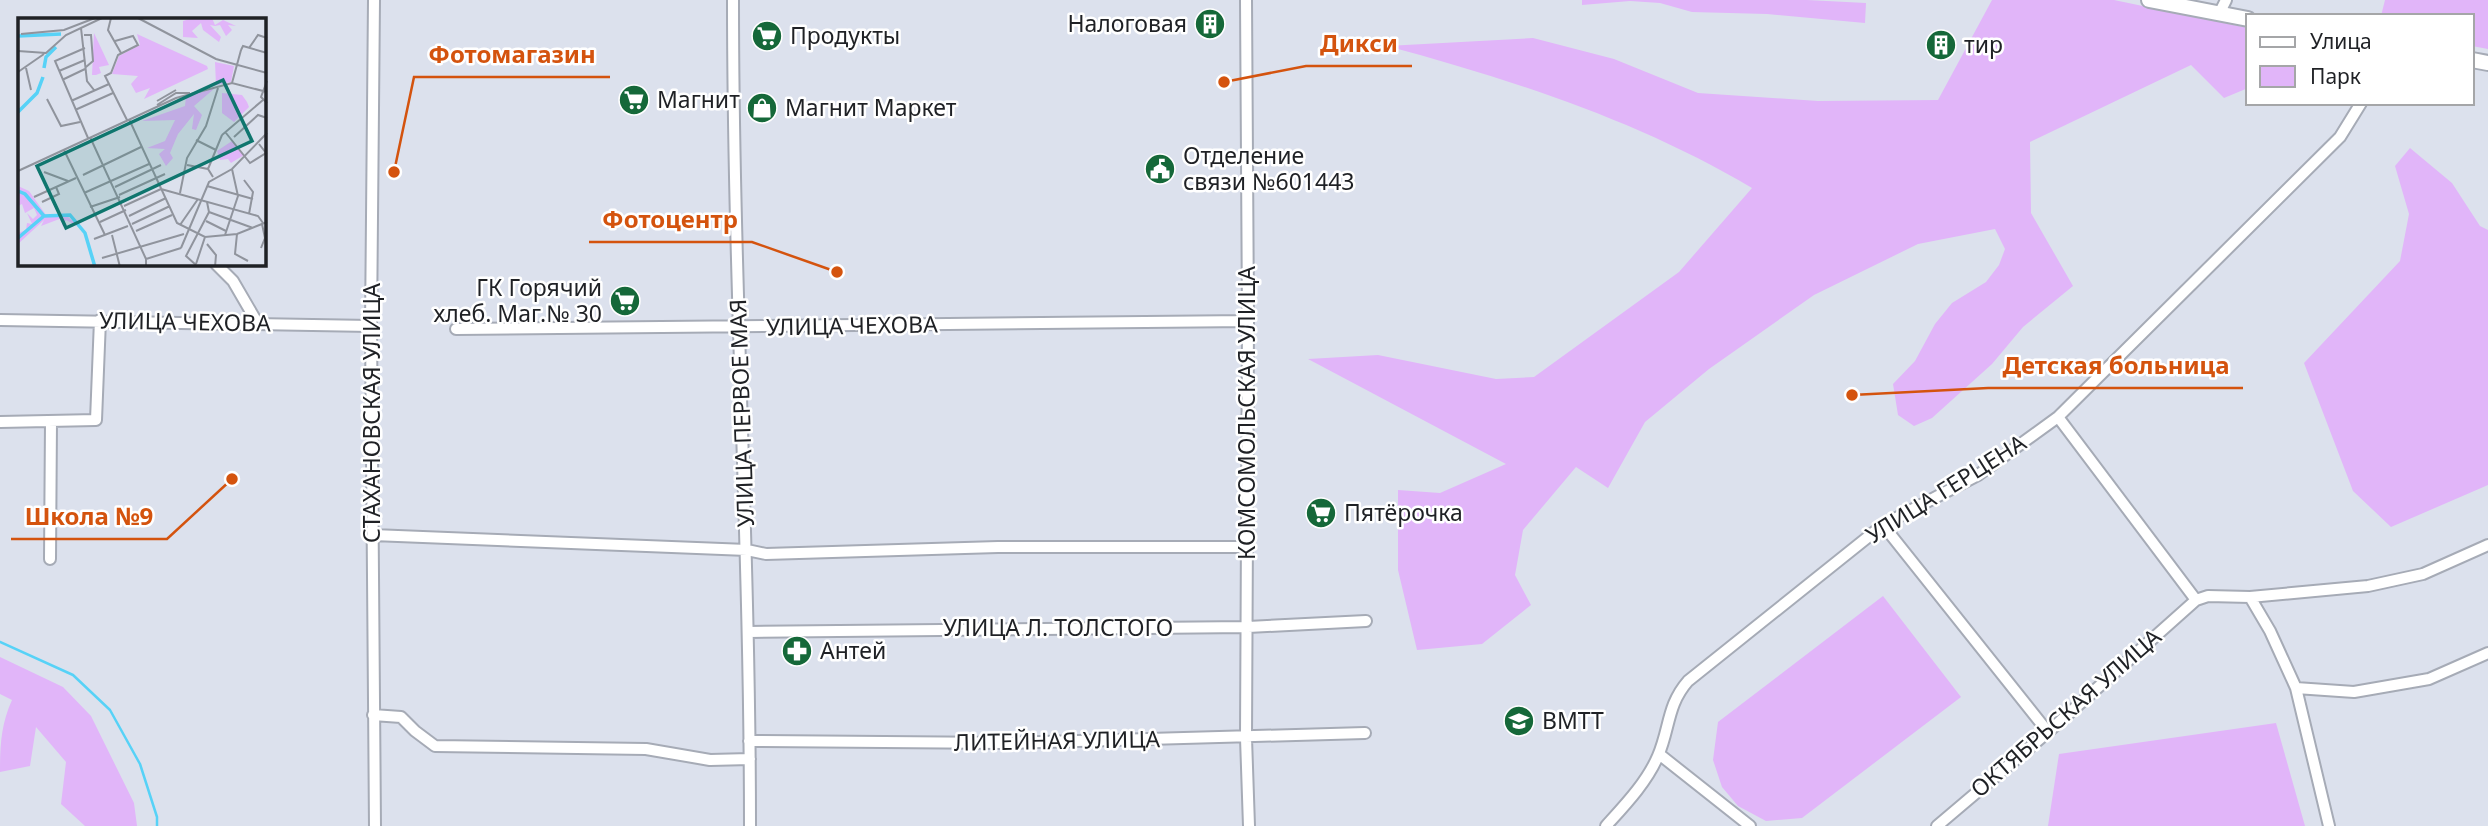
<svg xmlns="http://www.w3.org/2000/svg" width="2488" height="826" font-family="'Noto Sans',sans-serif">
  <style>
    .green { fill: #e1b5f9 }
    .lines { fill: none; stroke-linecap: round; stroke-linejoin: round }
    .stream { stroke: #57d2f7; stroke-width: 2.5 }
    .minor-casing { stroke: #a6abb6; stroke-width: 14 }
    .major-casing { stroke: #a6abb6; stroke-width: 18 }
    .minor { stroke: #fff; stroke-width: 10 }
    .major { stroke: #fff; stroke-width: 14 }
    .labels { text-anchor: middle; stroke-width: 5; stroke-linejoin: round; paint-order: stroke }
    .poi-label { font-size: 23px; fill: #1f2125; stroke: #fff; text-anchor: start }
    .street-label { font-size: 23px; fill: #1f2125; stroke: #fff }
    .inset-river { fill: none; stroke: #57d2f7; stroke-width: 3.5 }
    .inset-road { fill: none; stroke: #90949d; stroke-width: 2 }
    .view { fill: #0f766e; fill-opacity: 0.15; stroke: #0f766e; stroke-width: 3.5 }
    .inset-edge { fill: none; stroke: #1f2125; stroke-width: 3.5 }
    .leader { fill: none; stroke: #d4530e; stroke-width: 2.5 }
    .callout-dot { fill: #d4530e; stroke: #fff; stroke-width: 2.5 }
    .callout-label { font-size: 24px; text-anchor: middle; font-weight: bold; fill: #d4530e; stroke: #fff; stroke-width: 5; stroke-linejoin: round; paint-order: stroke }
  </style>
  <rect width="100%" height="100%" fill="#dce1ed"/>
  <path class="green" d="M1582,0H1807L1866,3L1865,23L1767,14L1692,12L1660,3L1630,1L1582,5Z
    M1992,0H2114L2248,28V88L2224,98L2191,65L2030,142L2031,213L2073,286L2023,327L1992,364L1932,418L1914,426L1898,415L1893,384L1915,361L1935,324L1952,303L1986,282L1999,265L2005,249L1995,229L1918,244L1814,295L1709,369L1645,422L1608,488L1576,467L1523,530L1515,575L1531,605L1482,644L1417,650L1398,570V490L1440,493L1506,464L1308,359L1378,355L1496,379L1534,377L1679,272L1752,188C1639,121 1513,80 1387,46L1533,38L1614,59L1698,93L1818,101L1938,100Z
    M2385,0H2488V49L2472,46V16H2381Z
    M2410,148L2452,183L2480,226L2488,230V485L2391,527L2353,491L2304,363L2400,261L2409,214L2395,166Z
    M1883,596L1961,697L1802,818L1766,821L1738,806L1722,787L1713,760L1718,722Z
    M0,657L63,687L91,716L134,803L137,826H85L61,804L66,762L36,727L30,766L0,772C0,746 1,724 12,700L0,694Z
    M2276,723L2305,826H2048L2059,754Z"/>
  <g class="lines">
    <path class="stream" d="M0,642L73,675L110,710L140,764L157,817V826"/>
    <g class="minor-casing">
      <path id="minor" d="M374,0L371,326L375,826
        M733,0C733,275 750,551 750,826
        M1246,0L1248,321L1246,738L1249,826
        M2219,14L2226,0
        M216,264L233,281L258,324
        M0,320L371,326
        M456,329L1248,321
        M2058,417L2196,600
        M0,422L96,420L100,320
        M1883,525L2048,732
        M373,535L747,550L766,554L998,547H1246
        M50,559L51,422
        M2250,597L2270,631L2296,688L2329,826
        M749,632L1248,627L1366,621
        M2296,688L2354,692L2429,679L2488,653
        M373,715L401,717L415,731L435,746L646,749L710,760L750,759
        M749,741L1005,743L1365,733
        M1659,754L1750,826
        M1606,826C1625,805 1647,782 1658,756C1670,728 1667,705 1688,681L1883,525L1978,475L2058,417L2340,137L2361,103
        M1937,826L2048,732L2196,600L2208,596L2250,597L2368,586L2423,574L2488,545"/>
    </g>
    <g class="major-casing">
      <path id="major" d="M2149,0L2248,19
        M2472,60L2488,63"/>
    </g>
    <use href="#minor" class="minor"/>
    <use href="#major" class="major"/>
  </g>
  <defs>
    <g id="building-disc" transform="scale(1.575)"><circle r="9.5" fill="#156839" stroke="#fff"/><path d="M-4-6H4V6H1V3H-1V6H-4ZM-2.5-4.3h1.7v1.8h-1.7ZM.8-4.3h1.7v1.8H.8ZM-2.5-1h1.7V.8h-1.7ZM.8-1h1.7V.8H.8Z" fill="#fff"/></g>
    <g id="supermarket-disc" transform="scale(1.575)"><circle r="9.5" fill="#156839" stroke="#fff"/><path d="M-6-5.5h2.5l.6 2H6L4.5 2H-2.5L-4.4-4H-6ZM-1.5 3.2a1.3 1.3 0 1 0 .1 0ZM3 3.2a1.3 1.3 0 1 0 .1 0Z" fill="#fff"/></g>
    <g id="shop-disc" transform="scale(1.575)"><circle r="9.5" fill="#156839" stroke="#fff"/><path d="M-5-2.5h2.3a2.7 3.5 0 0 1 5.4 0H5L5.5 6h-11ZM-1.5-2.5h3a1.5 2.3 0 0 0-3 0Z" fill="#fff"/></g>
    <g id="civic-disc" transform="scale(1.575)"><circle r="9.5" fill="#156839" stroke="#fff"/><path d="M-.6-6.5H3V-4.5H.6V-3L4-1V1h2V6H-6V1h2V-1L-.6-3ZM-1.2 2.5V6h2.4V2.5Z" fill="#fff"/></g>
    <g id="pharmacy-disc" transform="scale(1.575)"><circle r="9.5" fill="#156839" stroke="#fff"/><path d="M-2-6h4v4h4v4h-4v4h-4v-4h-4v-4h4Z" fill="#fff"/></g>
    <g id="university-disc" transform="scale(1.575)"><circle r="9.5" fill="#156839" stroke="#fff"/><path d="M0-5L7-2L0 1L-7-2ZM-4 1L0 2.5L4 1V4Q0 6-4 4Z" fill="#fff"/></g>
  </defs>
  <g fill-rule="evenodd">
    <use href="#building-disc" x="1210" y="24"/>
    <use href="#supermarket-disc" x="767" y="36"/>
    <use href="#building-disc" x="1941" y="45"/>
    <use href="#supermarket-disc" x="634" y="100"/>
    <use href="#shop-disc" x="762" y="108"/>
    <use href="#civic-disc" x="1160" y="169"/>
    <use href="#supermarket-disc" x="625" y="301"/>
    <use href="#supermarket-disc" x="1321" y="513"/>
    <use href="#pharmacy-disc" x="797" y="651"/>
    <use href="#university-disc" x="1519" y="721"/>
  </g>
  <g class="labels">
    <g class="poi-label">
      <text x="1187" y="32" text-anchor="end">Налоговая</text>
      <text x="790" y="44">Продукты</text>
      <text x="1964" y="53">тир</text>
      <text x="657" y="108">Магнит</text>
      <text x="785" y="116">Магнит Маркет</text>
      <text x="1183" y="164">Отделение<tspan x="1183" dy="26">связи №601443</tspan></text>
      <text x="602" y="296" text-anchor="end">ГК Горячий<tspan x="602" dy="26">хлеб. Маг.№ 30</tspan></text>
      <text x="1344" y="521">Пятёрочка</text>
      <text x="820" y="659">Антей</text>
      <text x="1542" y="729">ВМТТ</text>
    </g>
    <g class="street-label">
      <text transform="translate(185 322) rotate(1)" y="8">УЛИЦА ЧЕХОВА</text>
      <text transform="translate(852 326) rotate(-1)" y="8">УЛИЦА ЧЕХОВА</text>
      <text transform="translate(372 413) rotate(-90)" y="8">СТАХАНОВСКАЯ УЛИЦА</text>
      <text transform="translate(742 413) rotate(-92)" y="8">УЛИЦА ПЕРВОЕ МАЯ</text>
      <text transform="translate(1247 413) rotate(-90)" y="8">КОМСОМОЛЬСКАЯ УЛИЦА</text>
      <text transform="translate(1946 489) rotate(-32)" y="8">УЛИЦА ГЕРЦЕНА</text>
      <text x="1058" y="636">УЛИЦА Л. ТОЛСТОГО</text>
      <text transform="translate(2066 713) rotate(-41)" y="8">ОКТЯБРЬСКАЯ УЛИЦА</text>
      <text transform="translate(1057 741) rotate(-1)" y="8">ЛИТЕЙНАЯ УЛИЦА</text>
    </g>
  </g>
  <g transform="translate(18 18)">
    <rect width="248" height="248" fill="#dce1ed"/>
    <path d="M175,0H194L197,7L205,2L218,8L210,7L214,12L208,18L202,7L197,8L192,7L203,19L201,24L185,12L183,5L174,13L180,20L165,19V3ZM76,15L91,47L81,49L83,55L78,57H74ZM119,16L189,48L190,51L126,81L132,70L118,75L113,66L120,58L94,56L101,38L122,27ZM197,44L216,48L213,64L198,67ZM197,70L176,88L184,97L178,112L174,111L176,96L160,116L152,135L155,140L148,148L141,136L147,131L129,130L147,123L157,102L124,103L167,88L168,79ZM204,75L224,77L229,84L231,89L216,104L204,95ZM214,123L226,137L213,145L210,141L202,142L199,133ZM0,168L11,173L28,197H48L61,209L48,202L44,208V200L23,208L26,202L0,226V215L8,212L9,205L14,206L9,195L15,201L19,197L16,190L7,195L4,186L0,188Z" fill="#e1b5f9"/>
    <path class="inset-river" d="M0,18L43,16M26,50L28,39L38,29M0,94L19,75L25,59M0,173L7,176L26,198M0,220L26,198L52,197L67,215L77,249"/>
    <path class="inset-road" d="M93,0L90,12L103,35M120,0L198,41L249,55M63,10L69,63L76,72M3,16L46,12L77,0M66,17H73L75,43L68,49M97,23L115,18L120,27L100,37L93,55L87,58L109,102M67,30L37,43L70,120M231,30L240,17L249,20M223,32L225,28L249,35M0,33L28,35L48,17L84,0M8,50L13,72M41,53L67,42M0,54L26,36M44,62L67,51M249,63L243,79L249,85M214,65L223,32M29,81L43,108L62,104M53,83L91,66M139,83L158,72M139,87L158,75H172M57,92L95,75M111,101L159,205L187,219L219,216L249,204M208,115L232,145L248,135L241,126M204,117L245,82M72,119L128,241M216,119L240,97L249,100M178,122L198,132M46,132L87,217M169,147L190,151L195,159M190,151L204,117M0,153L158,80L214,65L249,74M26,154L50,163M65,157L123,129M226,162L235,174L231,196M189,168L235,181M97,169L143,147M143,171L240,198L245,205M66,175L131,146M162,175L169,140L188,108L200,70M101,177L147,156M16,179L58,160M24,184L41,176L38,169M106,188L143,171M72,189L102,179M191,194L235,210M111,198L148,180M188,203L208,213M82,204L108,192M114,206L152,188M162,207L180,181M118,213L154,197M219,216L217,236L230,243M94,217L102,249M207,217L220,178L214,151M76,221L110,208M189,226L198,237L197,249M163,230L191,164L214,151L249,115M243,230L247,220L244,206M84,240L166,216M178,246L187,219M178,247L168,238L191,194L189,184M128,249V241L163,230"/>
    <path class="view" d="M205,62L234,123L48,210L19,148Z"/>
    <rect width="248" height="248" class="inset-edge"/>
  </g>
  <path class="leader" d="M1224 82L1306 66H1412M394 172L414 77H610M837 272L752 242H589M1852 395L1988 388H2243M232 479L167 539H11"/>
  <g class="callout-dot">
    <circle cx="1224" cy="82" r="7"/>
    <circle cx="394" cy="172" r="7"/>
    <circle cx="837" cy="272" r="7"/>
    <circle cx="1852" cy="395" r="7"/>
    <circle cx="232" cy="479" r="7"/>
  </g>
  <g class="callout-label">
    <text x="1359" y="52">Дикси</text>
    <text x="512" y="63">Фотомагазин</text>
    <text x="670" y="228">Фотоцентр</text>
    <text x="2116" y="374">Детская больница</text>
    <text x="89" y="525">Школа №9</text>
  </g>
  <rect x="2246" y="14" width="228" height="91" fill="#ffffff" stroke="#a5a6a8" stroke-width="2"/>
  <rect x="2260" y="37" width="35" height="10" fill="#ffffff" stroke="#a5a6a8" stroke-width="2"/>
  <text x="2310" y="49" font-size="21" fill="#1f2125">Улица</text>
  <rect x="2260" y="66" width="35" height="21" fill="#e1b5f9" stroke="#a5a6a8" stroke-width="2"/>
  <text x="2310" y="84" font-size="21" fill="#1f2125">Парк</text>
</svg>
